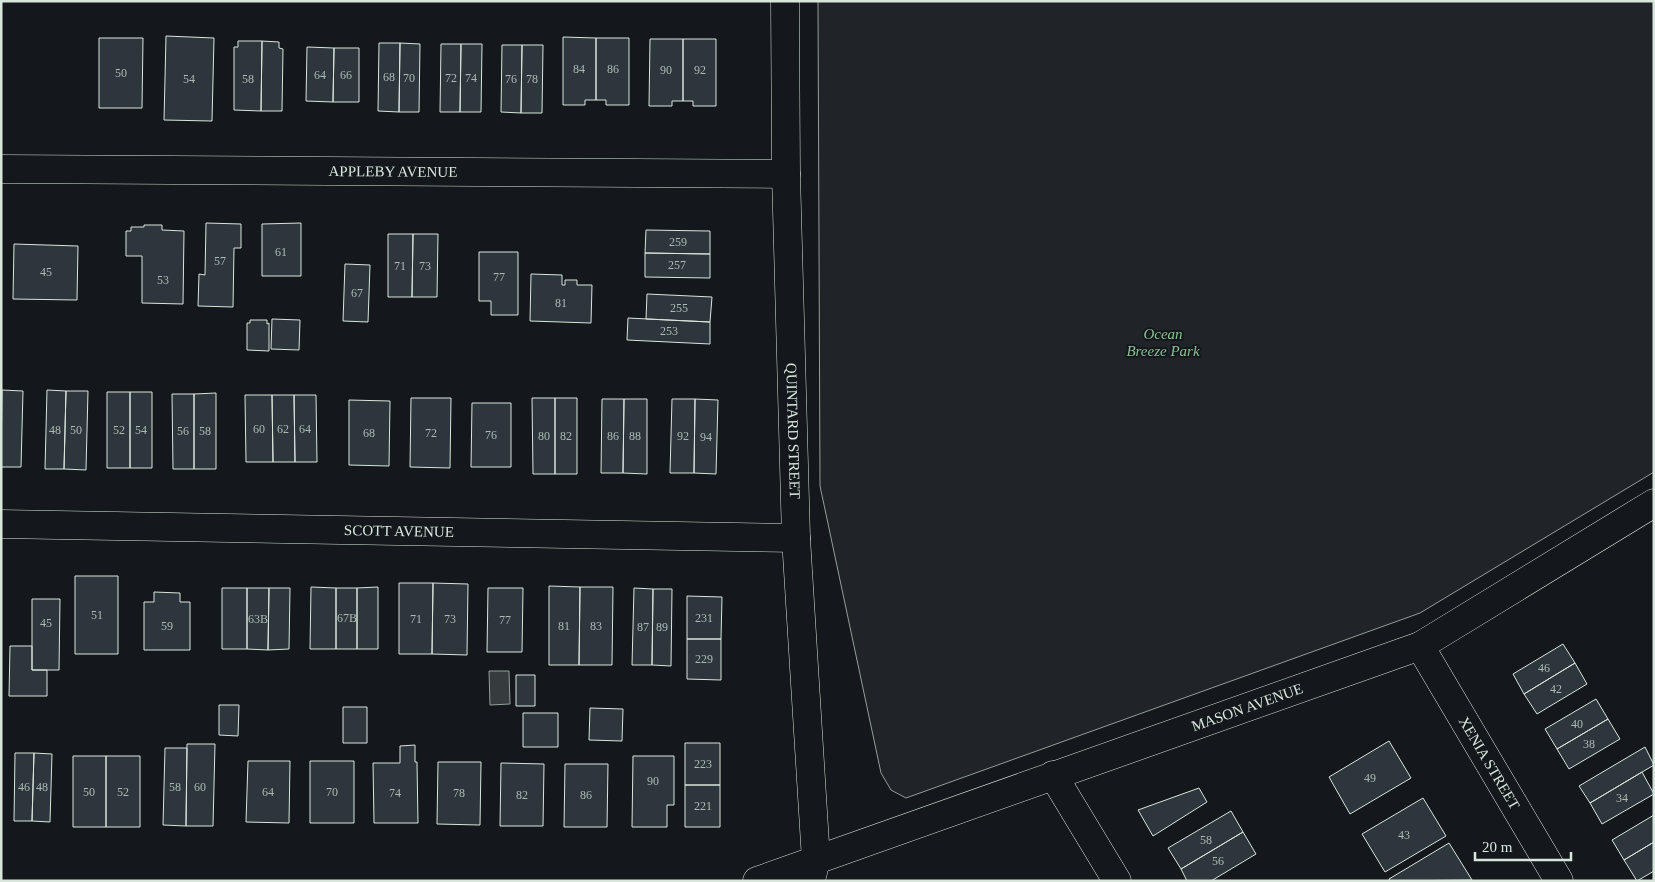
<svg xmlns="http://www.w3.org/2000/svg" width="1655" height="882" font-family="Georgia,serif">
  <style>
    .green { fill: #202428; stroke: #939e99 }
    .water { fill: #363b3e; stroke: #939e99 }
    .building { fill: #2c363c; stroke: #d8e6dc }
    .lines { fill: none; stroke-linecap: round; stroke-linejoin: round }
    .minor-casing { stroke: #d8e6dc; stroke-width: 29 }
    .minor { stroke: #14181c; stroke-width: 28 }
    .labels { text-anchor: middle; stroke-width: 4; stroke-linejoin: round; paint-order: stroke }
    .number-label { font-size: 12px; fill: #adbab4 }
    .street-label { font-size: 15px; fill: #d8e6dc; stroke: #14181c }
    .park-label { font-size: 15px; font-style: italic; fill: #8ac095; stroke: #14181c }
  </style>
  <rect width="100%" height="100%" fill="#14181c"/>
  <path class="green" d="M818,1H1654V472L1420,613L906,798L891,790L881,773L820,486Z"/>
  <path class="water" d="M489,671H509L510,704L490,705Z"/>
  <path class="building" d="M166,36L214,38L212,121L164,120Z
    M563,37L596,38V100H585V105H563Z
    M99,38H143L142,108H99Z
    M596,38H629V105H606V100H596Z
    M650,39H683V101H672V106H649Z
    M683,39H716V106H693V101H683Z
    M238,41H262L261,111L234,110V47H238Z
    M262,41L279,42V48L283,49L282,111H261Z
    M379,43H400L399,112L378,111Z
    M400,43L420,44L419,112H399Z
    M441,44H461L460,112H440Z
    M461,44H482L481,112H460Z
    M502,45H522L521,113L501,112Z
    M522,45H543L542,113H521Z
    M307,47L334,48L333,102L306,101Z
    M334,48H359V102H333Z
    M206,223L241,224V248H234L233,307L198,306L199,274L205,275Z
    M301,223V276H262V224Z
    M144,225H162V230L184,231L183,304L142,303V256H126V231H131V227H144Z
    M646,230L710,231V254L645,253Z
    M388,234H413L412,297H388Z
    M413,234H438L437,297H412Z
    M14,244L78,246L77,300L13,299Z
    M479,252H518V315H491V301H479Z
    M645,253L710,254V278L645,277Z
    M345,264L370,265L368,322L343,321Z
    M531,274L562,275V285H565V280H577V285H592L591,323L530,321Z
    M647,294L712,297L710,322L646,319Z
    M628,318L710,322V344L627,340Z
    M272,319L300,320L299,350L271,349Z
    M250,320H267V324L269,323V351L247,350V323H250Z
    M2,390L23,391L21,467H1Z
    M47,390L66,391L64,469H45Z
    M66,391H88L86,470L64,469Z
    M107,392H130V468H107Z
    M130,392H152V468H130Z
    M216,393V469H194V394Z
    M172,394H194V469H173Z
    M245,395H272L273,462H246Z
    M272,395H294L295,462H273Z
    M294,395H316L317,462H295Z
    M411,398H451L450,468L410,467Z
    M532,398H555V474H533Z
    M555,398H577V474H555Z
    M602,399H624L623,473H601Z
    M624,399H647V474L623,473Z
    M672,399H695L694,473H670Z
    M695,399L718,400L716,474L694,473Z
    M349,400L390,401L389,466L349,465Z
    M472,403H511V467H471Z
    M75,576H118V654H75Z
    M399,583H433L432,654H399Z
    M433,583L468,584L467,655L432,654Z
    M549,586L580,587L579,665H549Z
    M311,587L336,588V649H310Z
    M378,587V649H357V588Z
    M580,587H613L612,665H579Z
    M222,588H247V649H222Z
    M247,588H269L268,650L247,649Z
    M269,588H290L289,649L268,650Z
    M336,588H357V649H336Z
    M488,588H523L522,652H487Z
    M634,588L653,589L652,665H632Z
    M653,589H672L671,666L652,665Z
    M154,592L180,593V602H190V650H144V602H154Z
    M687,596L722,597L721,639H687Z
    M32,599H60L59,670H32Z
    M687,639H721V680L687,679Z
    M1563,644L1575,663L1524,694L1513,674Z
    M10,646H32V670H47V696H9Z
    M1575,663L1587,684L1537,714L1524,694Z
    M516,675H535V706H516Z
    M1596,699L1608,719L1557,749L1545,729Z
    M219,705H239L238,736L219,735Z
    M343,707H367V743H343Z
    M590,708L623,709L622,741L589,740Z
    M523,713H558V747H523Z
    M1608,719L1620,739L1569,769L1557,749Z
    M1389,741L1411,778L1350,814L1329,777Z
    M685,743H720V785H685Z
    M187,744H215L213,826H186Z
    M415,745V762H417L418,823H374L373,763H400V746Z
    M1645,747L1654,765L1590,803L1579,786Z
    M165,748H187L186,826L163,825Z
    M15,753H34L32,821H14Z
    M34,753L52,754L50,822L32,821Z
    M73,756H106V827H73Z
    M106,756H140V827H106Z
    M633,756H674V805H667V827H632Z
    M248,761H290L289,823L246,822Z
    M310,761H354V823H310Z
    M438,762H481L480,825L437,824Z
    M501,763L544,764L543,826H500Z
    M565,764H608L607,827H564Z
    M1642,772L1654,794L1602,824L1590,803Z
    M685,785H720V827H685Z
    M1199,788L1207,802L1153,836L1138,810Z
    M1423,798L1446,836L1385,872L1362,834Z
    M1231,811L1243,832L1181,869L1168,848Z
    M1654,815V842L1624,860L1612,840Z
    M1243,832L1256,854L1211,881H1187L1181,869Z
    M1654,842V871L1637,881L1624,860Z
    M1449,843L1472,880L1390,881L1389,879Z"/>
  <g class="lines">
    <g class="minor-casing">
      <g id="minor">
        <path id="s1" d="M785,1L786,174L796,538L816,860L812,876"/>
        <path id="s2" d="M1,169L786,174"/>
        <path id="s3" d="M1,524L796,538"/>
        <path id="s4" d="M1420,646L1559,881"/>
        <path d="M1053,775L1117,881"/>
        <path id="s5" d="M757,881L1420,646L1654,503"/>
      </g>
    </g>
    <use href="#minor" class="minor"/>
  </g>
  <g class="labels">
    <g class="number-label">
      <text x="579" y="73">84</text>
      <text x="613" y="73">86</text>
      <text x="666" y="74">90</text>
      <text x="700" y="74">92</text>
      <text x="121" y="77">50</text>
      <text x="320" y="79">64</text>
      <text x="346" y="79">66</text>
      <text x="389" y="81">68</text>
      <text x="409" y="82">70</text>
      <text x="451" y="82">72</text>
      <text x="471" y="82">74</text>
      <text x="189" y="83">54</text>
      <text x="248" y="83">58</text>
      <text x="511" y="83">76</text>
      <text x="532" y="83">78</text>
      <text x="678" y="246">259</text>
      <text x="281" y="256">61</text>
      <text x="220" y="265">57</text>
      <text x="677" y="269">257</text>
      <text x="400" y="270">71</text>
      <text x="425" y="270">73</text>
      <text x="46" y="276">45</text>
      <text x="499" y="281">77</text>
      <text x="163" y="284">53</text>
      <text x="357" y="297">67</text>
      <text x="561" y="307">81</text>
      <text x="679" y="312">255</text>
      <text x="669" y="335">253</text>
      <text x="259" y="433">60</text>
      <text x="283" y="433">62</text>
      <text x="305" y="433">64</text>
      <text x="55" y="434">48</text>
      <text x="76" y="434">50</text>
      <text x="119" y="434">52</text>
      <text x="141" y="434">54</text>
      <text x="183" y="435">56</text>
      <text x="205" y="435">58</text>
      <text x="369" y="437">68</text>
      <text x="431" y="437">72</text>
      <text x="491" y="439">76</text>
      <text x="544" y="440">80</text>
      <text x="566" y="440">82</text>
      <text x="613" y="440">86</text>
      <text x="635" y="440">88</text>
      <text x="683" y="440">92</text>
      <text x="706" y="441">94</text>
      <text x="97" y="619">51</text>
      <text x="347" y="622">67B</text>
      <text x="704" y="622">231</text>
      <text x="258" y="623">63B</text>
      <text x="416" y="623">71</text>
      <text x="450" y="623">73</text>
      <text x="505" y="624">77</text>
      <text x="46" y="627">45</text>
      <text x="167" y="630">59</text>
      <text x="564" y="630">81</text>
      <text x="596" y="630">83</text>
      <text x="643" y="631">87</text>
      <text x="662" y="631">89</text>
      <text x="704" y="663">229</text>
      <text x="1544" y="672">46</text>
      <text x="1556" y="693">42</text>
      <text x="1577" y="728">40</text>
      <text x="1589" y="748">38</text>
      <text x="703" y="768">223</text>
      <text x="1370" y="782">49</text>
      <text x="653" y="785">90</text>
      <text x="24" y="791">46</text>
      <text x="42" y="791">48</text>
      <text x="175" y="791">58</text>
      <text x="200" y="791">60</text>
      <text x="89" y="796">50</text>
      <text x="123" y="796">52</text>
      <text x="268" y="796">64</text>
      <text x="332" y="796">70</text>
      <text x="395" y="797">74</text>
      <text x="459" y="797">78</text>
      <text x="522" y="799">82</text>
      <text x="586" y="799">86</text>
      <text x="1622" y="802">34</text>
      <text x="703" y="810">221</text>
      <text x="1404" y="839">43</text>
      <text x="1206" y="844">58</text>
      <text x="1218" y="865">56</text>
    </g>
    <g class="street-label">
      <text dy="5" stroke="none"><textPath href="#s2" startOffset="392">APPLEBY AVENUE</textPath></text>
      <text dy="5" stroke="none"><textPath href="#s1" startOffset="430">QUINTARD STREET</textPath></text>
      <text dy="5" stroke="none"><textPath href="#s3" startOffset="398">SCOTT AVENUE</textPath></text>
      <text dy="5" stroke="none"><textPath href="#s5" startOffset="520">MASON AVENUE</textPath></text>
      <text dy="5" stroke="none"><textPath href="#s4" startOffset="136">XENIA STREET</textPath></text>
    </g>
    <g class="park-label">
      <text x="1163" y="339">Ocean<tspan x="1163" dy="17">Breeze Park</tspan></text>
    </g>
  </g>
  <rect width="1655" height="882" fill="none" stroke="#d8e6dc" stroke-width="5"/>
  <path d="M1475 852v8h96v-8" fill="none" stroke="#d8e6dc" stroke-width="2.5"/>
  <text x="1482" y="852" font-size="15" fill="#d8e6dc" stroke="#14181c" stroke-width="4" paint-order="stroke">20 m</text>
</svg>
